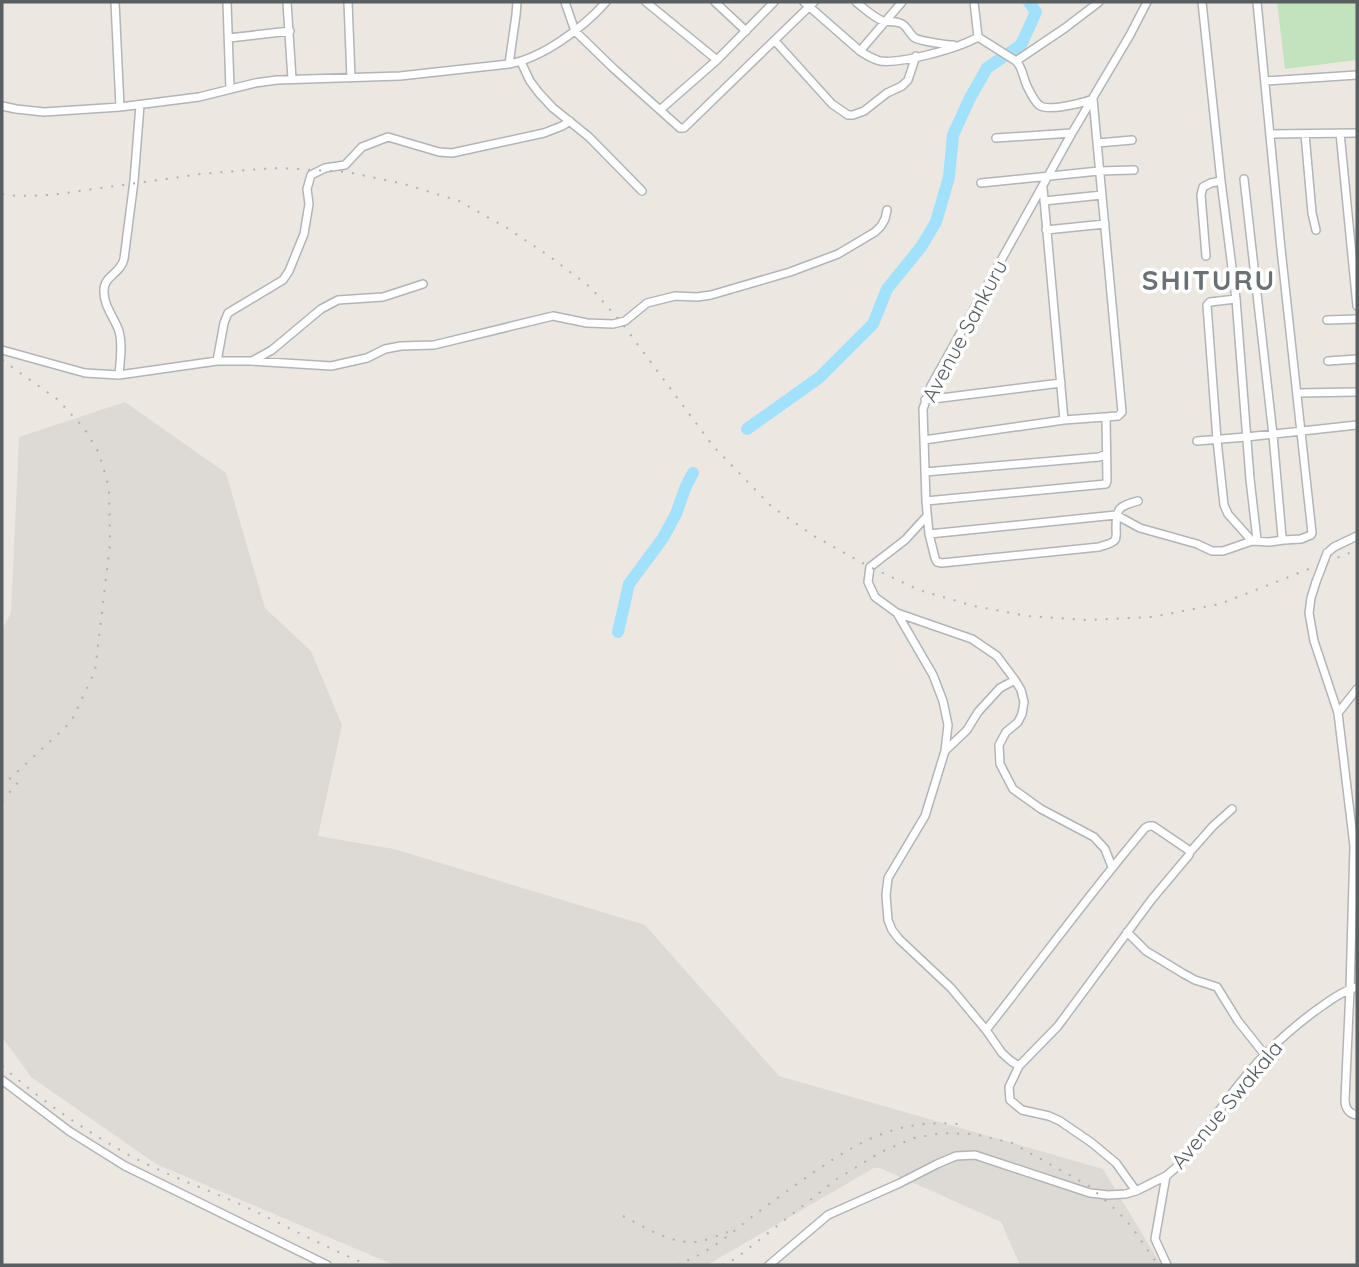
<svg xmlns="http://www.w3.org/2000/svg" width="1359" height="1267" font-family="Quicksand,sans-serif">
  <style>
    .industrial { fill: #dddad5 }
    .green { fill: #c3e3be }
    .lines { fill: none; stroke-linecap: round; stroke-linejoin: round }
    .river { stroke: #a2e1fb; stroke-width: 12 }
    .minor-casing { stroke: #b1b5b8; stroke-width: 10 }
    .minor { stroke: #fff; stroke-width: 7 }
    .rail { stroke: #b0b1b1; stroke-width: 2; stroke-dasharray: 2 9; stroke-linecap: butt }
    .minor-bridge-casing { stroke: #b1b5b8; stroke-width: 10; stroke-linecap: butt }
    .minor-bridge { stroke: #fff; stroke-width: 7 }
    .labels { text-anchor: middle; stroke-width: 7; stroke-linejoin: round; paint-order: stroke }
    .street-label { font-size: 21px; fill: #595e61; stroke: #fff }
    .district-label { font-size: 28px; font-weight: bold; letter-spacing: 2px; fill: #6a7073; stroke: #fff }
  </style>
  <rect width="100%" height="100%" fill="#ece8e1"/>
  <path class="industrial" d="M125,402L226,473L265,608L311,651L342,725L318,836L394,849L645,925L779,1076L1103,1169L1161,1265H1020L1001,1222L880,1168H874L707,1265H394L156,1164L31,1077L2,1037V629L11,613L19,437Z"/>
  <path class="green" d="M1277,2H1357V60L1285,69Z"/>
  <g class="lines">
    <path class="river" d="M747,429L820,377L873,324L887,289L921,247L936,222L949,177L953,135L970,98L987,68L1021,45L1036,12L1029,2
      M618,632L629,584L663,538L676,514L686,486L693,473"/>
    <g class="minor-casing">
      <path id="minor" d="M115,2L120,107
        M227,2L230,89
        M287,2L292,79
        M348,2L351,78
        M565,2L575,31L613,68L680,128H684L814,2
        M646,2L717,60
        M715,2L746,31
        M804,2L860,51C866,55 873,59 880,61C902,64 959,48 978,37
        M856,2C865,9 873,17 883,21C889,22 894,21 900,23C907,25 909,34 915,38C920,41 947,45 953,45
        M1202,2L1221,181L1236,299L1250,479L1257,540
        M229,38L290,31
        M775,41L832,104L848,115H853L864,111L887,93L902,86L908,80L916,56
        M860,51L902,2
        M1016,61L1065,28L1099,2
        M521,62L530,81L539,93L553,108L589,137L642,191
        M509,64L516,15L517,2
        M1265,81L1357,75
        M2,106L16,109L44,112L120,107L199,97L255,83L277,80L400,76L509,64C543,58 584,27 606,2
        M661,109L717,60L774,2
        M1340,133L1357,306
        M1270,134L1357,133
        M1305,134L1312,213L1316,230
        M996,138L1072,133
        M1098,143L1132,140
        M1244,179L1273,435L1282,537L1284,540L1301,539L1311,535L1312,533L1281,249L1257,2
        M981,183L1099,171L1134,170
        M1043,188L1064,420
        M1044,201L1102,195
        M1046,230L1105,224
        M1206,256L1201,195L1203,187L1211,183L1221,181
        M1236,299L1210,302L1207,305L1217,440L1224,505L1228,514L1252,541
        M1327,320L1357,319
        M2,350L85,373L119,375L217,361H252L331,366L367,358L385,349L401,346L434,345L553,316L587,323L613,324L625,321L647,303L675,296L697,297L711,295L790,272L838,254L875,232L881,226L885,219L887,210
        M217,361L224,323L228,313L283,280L289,271L304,234L309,204L307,189L311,175L325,168L345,165L362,147L388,137L439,152L452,153L544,133L562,126L570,121
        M252,361L272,350L321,309L338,300L383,297L423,284
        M1328,361L1357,359
        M119,375C120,361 123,345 119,331C114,317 103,305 104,290C104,276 121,273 124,259L134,181L140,105
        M1298,393L1357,392
        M925,400L1061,383
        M924,440L1064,420L1118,416L1122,412L1093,99C1083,103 1047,112 1039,105C1034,101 1030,92 1027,86C1023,78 1023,68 1016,61L978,37L974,2
        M1197,441L1246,437L1357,425
        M925,472L1099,457L1106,454
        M926,501L1106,484L1107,481L1106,417
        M1138,501C1119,506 1116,508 1116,528C1116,531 1117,537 1115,540C1112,544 1104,545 1099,547L942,563L937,562L935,558L929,534L926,501L923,409L931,386L1072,133L1130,35L1147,2
        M927,516L905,540L870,567L868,582L875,597L897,613L972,639L997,656L1015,680L1021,690L1024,702L1022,714L1018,722L1006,732L999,745L1000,764L1013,789L1041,809L1094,837L1105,849L1112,867
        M929,534L1116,515L1140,528L1197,544L1212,551H1223L1252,541L1269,542L1284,540
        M1327,553L1334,547L1357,536
        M1316,582L1311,598L1309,613L1314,641L1338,713L1354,846L1350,989L1345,1100C1345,1108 1349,1114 1357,1115
        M897,613L933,675L943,701L948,725L945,751L925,816L888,878L886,895L888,920L892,930L899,939L951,988L986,1030L1002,1053L1011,1061L1019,1066
        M1338,713L1357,689
        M946,750L967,730L978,712L1000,688L1015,680
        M1127,932L1146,951L1184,974L1195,980L1217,987L1238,1021L1265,1055
        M986,1030C1039,963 1090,893 1145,828L1149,826H1153L1187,849L1190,852
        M2,1080L69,1131L125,1166L327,1265
        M1166,1176L1155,1239L1167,1265
        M1136,1191L1116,1163L1092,1143L1060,1121L1049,1116L1022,1110L1010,1100L1009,1087L1019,1066L1058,1026L1152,899L1189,855L1190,852L1213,826L1232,809
        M769,1265L828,1215L900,1183L937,1164L956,1156L975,1155L1090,1193L1108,1195L1125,1194L1136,1191L1166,1176L1179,1165C1201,1138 1219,1109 1241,1082C1262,1055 1288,1031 1315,1011C1328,1002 1342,991 1357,987"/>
    </g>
    <use href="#minor" class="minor"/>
    <path class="rail" d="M2,194L17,196L51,195L201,174L260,169L281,168L347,172L404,184L459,201L507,228L549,256L590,287L621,322L713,446L772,507L814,536L870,567L919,590L974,606L1027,616L1087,620L1152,617L1220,604L1357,550
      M2,360L57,399L84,428L99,453L109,488L110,544L95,671L71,722L2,786
      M2,801L20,780
      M2,1066C38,1098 78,1126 120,1150C158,1172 201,1187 242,1205C284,1225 325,1247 368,1265
      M623,1216C645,1227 670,1244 696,1242C706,1241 718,1235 728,1232
      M677,1265C707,1254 729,1235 753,1216C773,1201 794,1186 814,1172C861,1140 899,1119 958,1124
      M722,1265L735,1259L837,1179L881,1152L914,1138L942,1133L973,1134L1012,1143L1089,1186L1117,1211L1131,1226L1158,1265"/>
    <g class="minor-bridge-casing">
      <path id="minor-bridge" d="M1316,582L1327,553"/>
    </g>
    <use href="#minor-bridge" class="minor-bridge"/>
  </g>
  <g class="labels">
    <g class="street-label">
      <text transform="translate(965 331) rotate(-62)" y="7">Avenue Sankuru</text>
      <text transform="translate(1227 1105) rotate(-50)" y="7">Avenue Swakala</text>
    </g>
    <g class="district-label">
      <text x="1209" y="290">SHITURU</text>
    </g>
  </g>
  <rect width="1359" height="1267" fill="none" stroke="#595e61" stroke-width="7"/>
</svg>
